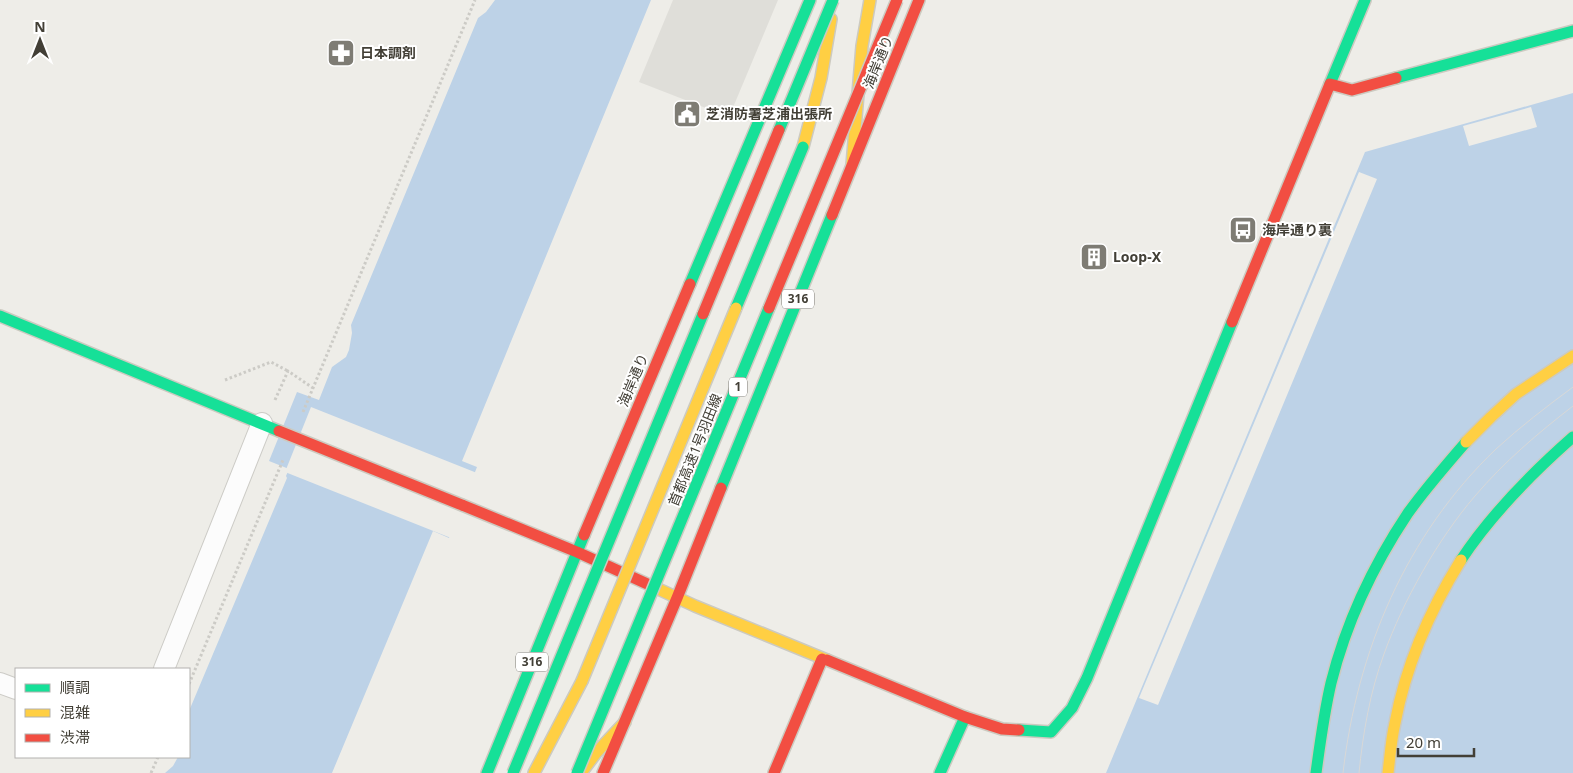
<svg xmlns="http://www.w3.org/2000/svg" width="1573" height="773" font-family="'Noto Sans','Noto Sans JP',sans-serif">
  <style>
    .parking { fill: #dfded9 }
    .water { fill: #bdd2e7 }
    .pier { fill: #eeede8 }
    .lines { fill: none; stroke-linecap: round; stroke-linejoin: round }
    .street-casing { stroke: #cccbc6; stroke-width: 22 }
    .fast-casing { stroke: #cccac0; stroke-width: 14 }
    .slow-casing { stroke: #cccac0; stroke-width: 14 }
    .jam-casing { stroke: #cccac0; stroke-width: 14 }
    .path { stroke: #cccbc6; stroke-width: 3; stroke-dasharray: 2.5 2.5; stroke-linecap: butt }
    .street { stroke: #fcfcfc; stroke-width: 20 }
    .fast { stroke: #16e098; stroke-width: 11 }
    .slow { stroke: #ffcf43; stroke-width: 11 }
    .jam { stroke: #f24e42; stroke-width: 11 }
    .tram { stroke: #d8d8d7; stroke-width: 1 }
    .fast-bridge-casing { stroke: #cccac0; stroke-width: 14; stroke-linecap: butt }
    .slow-bridge-casing { stroke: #cccac0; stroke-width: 14; stroke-linecap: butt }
    .jam-bridge-casing { stroke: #cccac0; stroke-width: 14; stroke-linecap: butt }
    .fast-bridge { stroke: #16e098; stroke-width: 11 }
    .slow-bridge { stroke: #ffcf43; stroke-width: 11 }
    .jam-bridge { stroke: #f24e42; stroke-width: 11 }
    .labels { text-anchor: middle; stroke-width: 4; stroke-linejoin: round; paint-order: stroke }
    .shield { fill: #fff; stroke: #7b7972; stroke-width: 1 }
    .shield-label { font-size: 12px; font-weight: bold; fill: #423f36 }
    .poi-label { font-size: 14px; font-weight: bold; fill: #423f36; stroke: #fff; text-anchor: start }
    .street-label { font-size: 14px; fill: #423f36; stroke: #fff }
  </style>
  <rect width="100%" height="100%" fill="#eeede8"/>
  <path class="parking" d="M673,0H778L729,117L639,82Z"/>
  <path class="water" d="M495,0H651L462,461L477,467L449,538L433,531L332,773H165L173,766L178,757H189V711L287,478L286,476L289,469L269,461L297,392L319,400L332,367L346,357L349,350L352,333L351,325L478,18L486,12Z
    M1573,93V773H1106L1365,152Z"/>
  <path class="pier" d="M1531,107L1537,127L1469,146L1463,126Z
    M1359,172L1377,179L1158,705L1139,698Z
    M311,407L477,473L451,538L285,472Z"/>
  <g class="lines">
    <g class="street-casing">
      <path id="street" d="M164,669L262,423
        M0,683L16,689"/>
    </g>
    <g class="fast-casing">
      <path id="fast" d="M1396,78L1573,31
        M1330,84L1365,0
        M690,284L810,0
        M0,316L279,431
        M721,488L832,215
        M1461,560C1492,513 1531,474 1573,437
        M1019,730L1051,732L1072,708L1087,678L1232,322
        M487,773L584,535
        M940,773L965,717
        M1316,773C1320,743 1324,713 1331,683C1346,623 1374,564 1408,513C1426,488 1446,465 1466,442"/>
    </g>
    <g class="slow-casing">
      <path id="slow" d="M803,147L821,78L831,19
        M852,165L862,46L870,0
        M1466,442L1491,417L1516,394L1573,356
        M654,587L695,606L827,660
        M534,773L582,681
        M581,773L596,753L625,722
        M1388,773C1390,757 1391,740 1395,723C1406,665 1430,610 1461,560"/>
    </g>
    <g class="jam-casing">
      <path id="jam" d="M832,215L919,0
        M1232,322L1330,84L1352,90L1396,78
        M462,505L577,552L654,587
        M584,535L690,284
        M827,660L965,717L1002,729L1019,730
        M603,773L677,598L721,488
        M774,773L822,659"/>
    </g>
    <path class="path" d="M225,380L271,362L288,371
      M275,400L288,371L313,388
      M303,412L475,0
      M189,684L283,460
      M151,773L158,757"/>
    <use href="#street" class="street"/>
    <use href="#fast" class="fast"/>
    <use href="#slow" class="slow"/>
    <use href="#jam" class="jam"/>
    <path class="tram" d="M1343,773C1357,651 1406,535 1496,449C1520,427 1546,407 1573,387
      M1359,773C1363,733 1370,692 1384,654C1403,601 1438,539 1475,496C1504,462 1538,433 1573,406"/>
    <g class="fast-bridge-casing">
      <path id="fast-bridge" d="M779,130L833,0
        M736,308L803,147
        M513,773L703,314
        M577,773L769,308"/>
    </g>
    <g class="slow-bridge-casing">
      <path id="slow-bridge" d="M582,681L736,308"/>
    </g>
    <g class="jam-bridge-casing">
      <path id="jam-bridge" d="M769,308L897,0
        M703,314L779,130
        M279,431L462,505"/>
    </g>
    <use href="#fast-bridge" class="fast-bridge"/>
    <use href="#slow-bridge" class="slow-bridge"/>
    <use href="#jam-bridge" class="jam-bridge"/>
  </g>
  <defs>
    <g id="pharmacy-square" transform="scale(1.4375)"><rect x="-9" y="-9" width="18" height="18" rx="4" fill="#7e7c74" stroke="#fff"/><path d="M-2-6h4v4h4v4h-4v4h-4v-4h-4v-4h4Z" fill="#fff"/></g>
    <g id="civic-square" transform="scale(1.4375)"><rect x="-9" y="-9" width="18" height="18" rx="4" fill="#7e7c74" stroke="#fff"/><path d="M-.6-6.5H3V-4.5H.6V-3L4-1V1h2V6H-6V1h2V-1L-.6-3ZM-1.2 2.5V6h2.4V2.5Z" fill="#fff"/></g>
    <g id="bus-square" transform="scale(1.4375)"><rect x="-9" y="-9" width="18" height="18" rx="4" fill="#7e7c74" stroke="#fff"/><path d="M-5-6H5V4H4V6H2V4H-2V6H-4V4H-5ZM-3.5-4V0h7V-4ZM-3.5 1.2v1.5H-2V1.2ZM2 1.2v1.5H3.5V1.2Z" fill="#fff"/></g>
    <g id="building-square" transform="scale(1.4375)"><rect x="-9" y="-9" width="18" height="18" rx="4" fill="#7e7c74" stroke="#fff"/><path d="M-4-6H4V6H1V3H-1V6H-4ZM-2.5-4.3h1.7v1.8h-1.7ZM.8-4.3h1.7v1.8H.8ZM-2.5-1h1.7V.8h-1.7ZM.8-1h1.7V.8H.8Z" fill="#fff"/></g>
  </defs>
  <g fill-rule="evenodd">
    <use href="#pharmacy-square" x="341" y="53"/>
    <use href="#civic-square" x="687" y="114"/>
    <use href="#bus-square" x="1243" y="230"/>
    <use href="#building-square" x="1094" y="257"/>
  </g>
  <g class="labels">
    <g class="shield">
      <rect x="782" y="289.5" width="32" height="19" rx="4"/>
      <rect x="729" y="377.5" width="18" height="19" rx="4"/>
      <rect x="516" y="652.5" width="32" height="19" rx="4"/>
    </g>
    <g class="shield-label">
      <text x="798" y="303">316</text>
      <text x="738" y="391">1</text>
      <text x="532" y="666">316</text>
    </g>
    <g class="poi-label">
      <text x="360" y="58">日本調剤</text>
      <text x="706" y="119">芝消防署芝浦出張所</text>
      <text x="1262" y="235">海岸通り裏</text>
      <text x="1113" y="262">Loop-X</text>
    </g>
    <g class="street-label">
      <text transform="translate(878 62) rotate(-68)" y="5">海岸通り</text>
      <text transform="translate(633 380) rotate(-67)" y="5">海岸通り</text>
      <text transform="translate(695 450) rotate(-68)" y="5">首都高速1号羽田線</text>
    </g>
  </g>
  <rect x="15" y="668" width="175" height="90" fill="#ffffff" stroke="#b3b2af"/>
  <rect x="25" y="684" width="25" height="8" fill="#16e098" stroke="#b3b2af"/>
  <text x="60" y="693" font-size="15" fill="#423f36">順調</text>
  <rect x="25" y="709" width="25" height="8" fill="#ffcf43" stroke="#b3b2af"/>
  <text x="60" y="718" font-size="15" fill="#423f36">混雑</text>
  <rect x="25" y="734" width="25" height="8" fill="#f24e42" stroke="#b3b2af"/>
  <text x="60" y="743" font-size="15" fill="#423f36">渋滞</text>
  <g transform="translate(40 40)" stroke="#ffffff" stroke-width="4" paint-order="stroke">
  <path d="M0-4L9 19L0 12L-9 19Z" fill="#423f36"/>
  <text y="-8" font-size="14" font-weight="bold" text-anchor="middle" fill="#423f36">N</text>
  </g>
  <path d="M1398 748v8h76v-8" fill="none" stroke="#423f36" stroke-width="2.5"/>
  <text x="1406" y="748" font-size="15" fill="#423f36" stroke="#ffffff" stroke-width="4" paint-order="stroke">20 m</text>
</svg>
